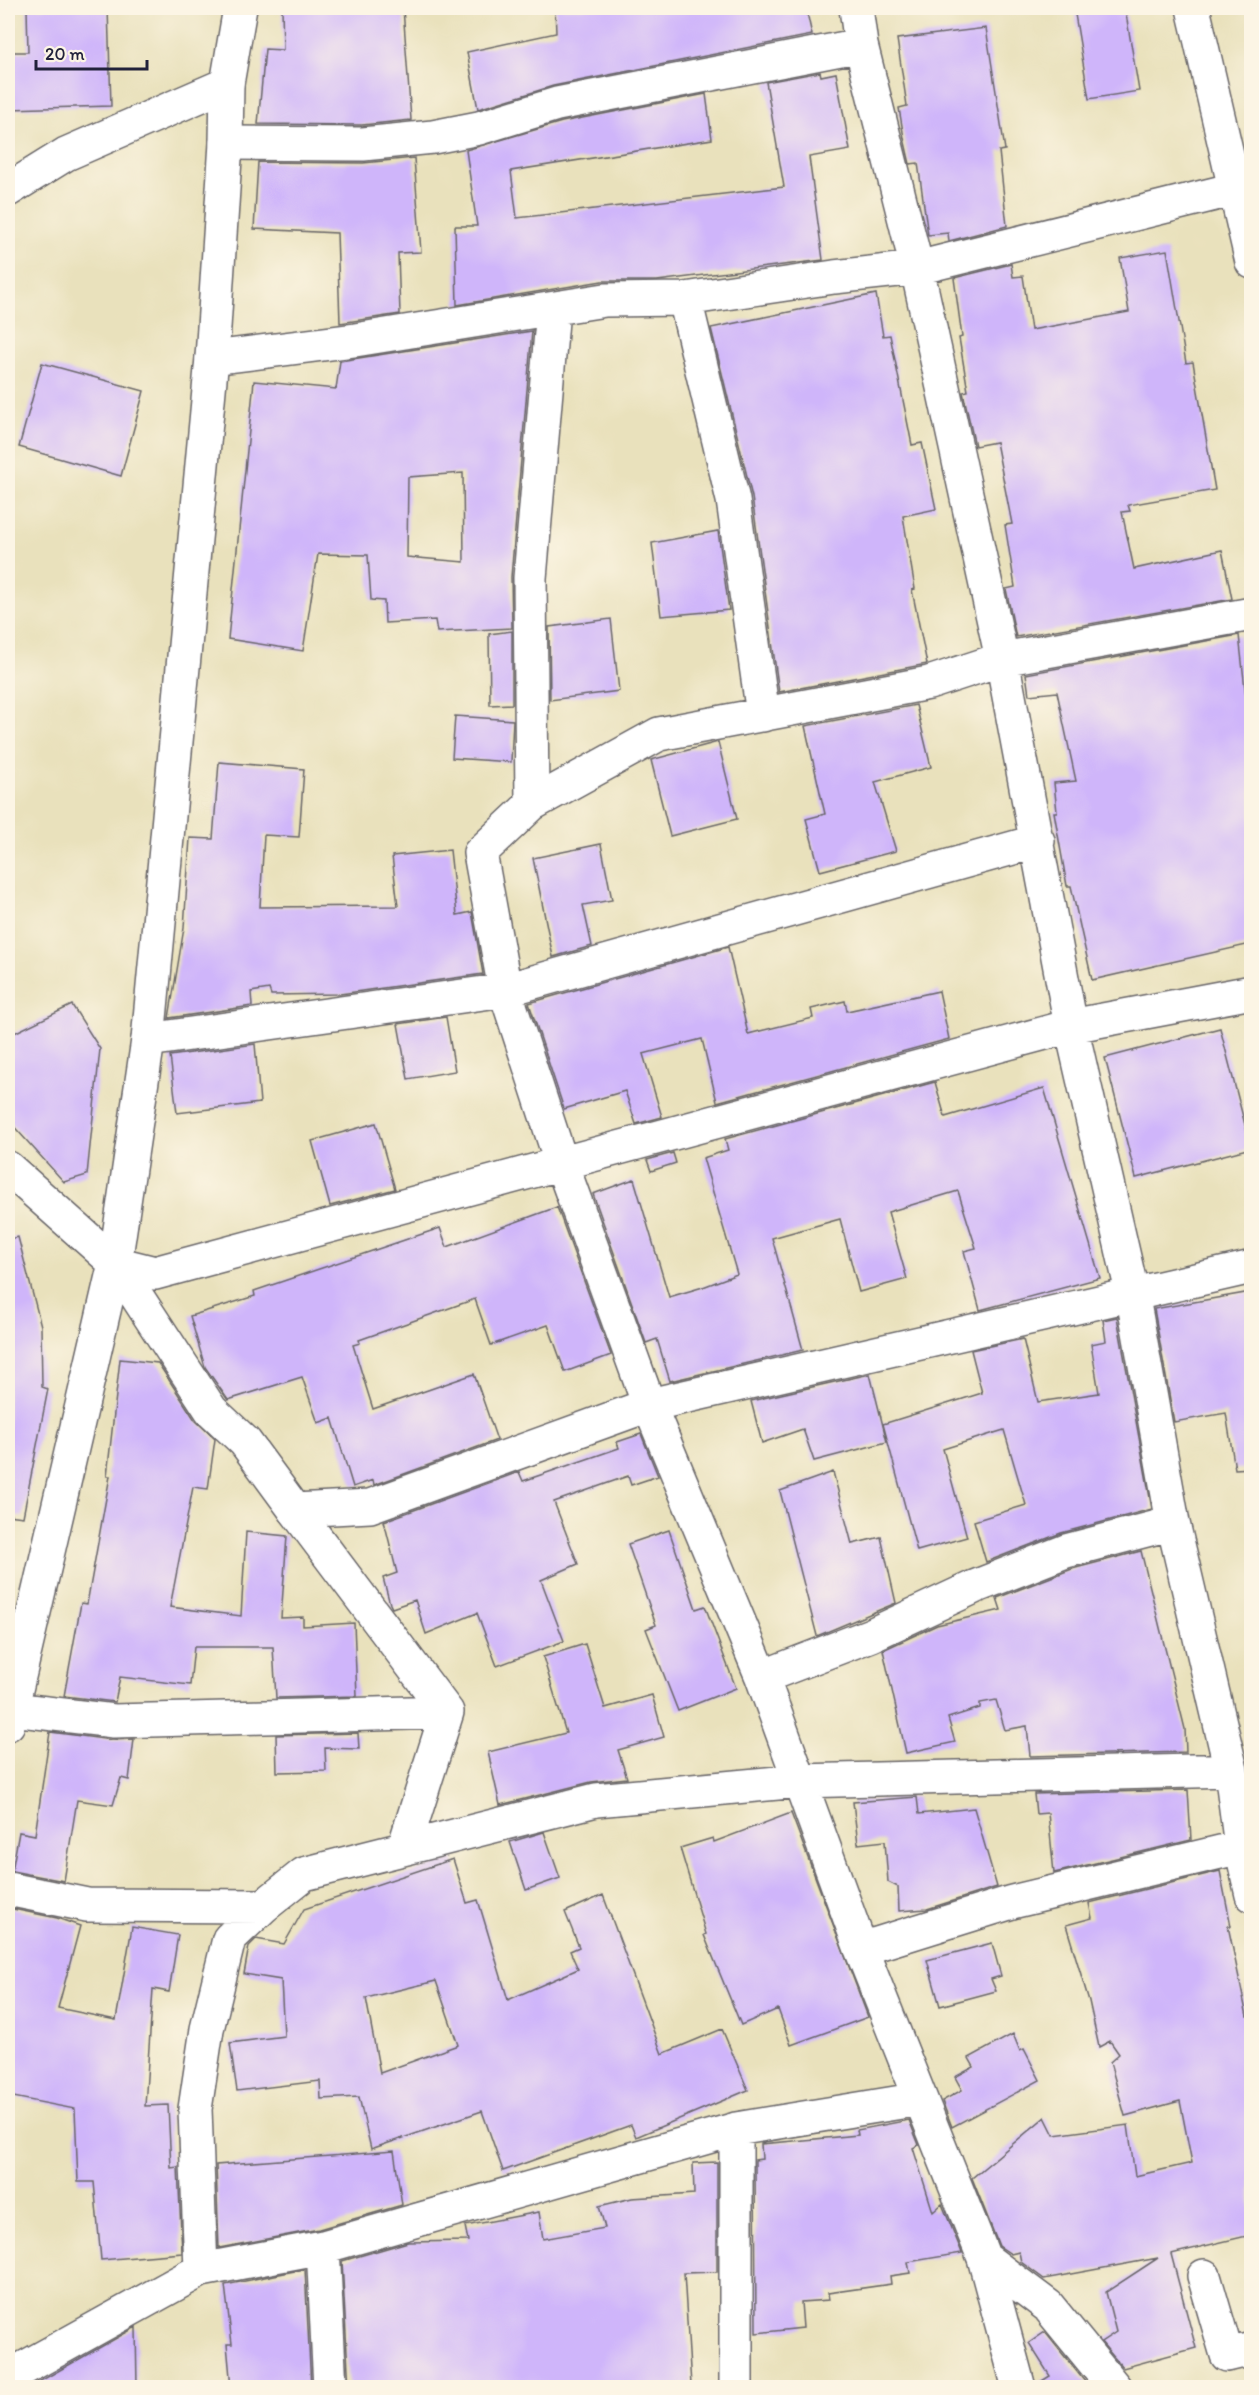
<svg xmlns="http://www.w3.org/2000/svg" width="1259" height="2395" font-family="Itim,sans-serif">
  <style>
    .building { fill: #cfb5fa; fill-rule: evenodd }
    .lines { fill: none; stroke-linecap: round; stroke-linejoin: round }
    .street-casing { stroke: #686568; stroke-width: 36 }
    .secondary-casing { stroke: #686568; stroke-width: 36 }
    .street { stroke: #fff; stroke-width: 33 }
    .secondary { stroke: #fff; stroke-width: 33 }
  </style>
  <rect width="100%" height="100%" fill="#fcf5e5"/>
  <filter id="ink" filterUnits="userSpaceOnUse"><feTurbulence type="fractalNoise" baseFrequency=".0167" numOctaves="2"/><feDisplacementMap in="SourceGraphic" scale="12" xChannelSelector="R" yChannelSelector="G"/><feConvolveMatrix kernelMatrix="1 2 1 2 8 2 1 2 1" color-interpolation-filters="sRGB"/></filter>
  <filter id="wash" filterUnits="userSpaceOnUse"><feTurbulence type="fractalNoise" baseFrequency=".008" numOctaves="4" result="noise"/><feDisplacementMap in="SourceGraphic" scale="24" xChannelSelector="R" yChannelSelector="G"/><feGaussianBlur stdDeviation="1.35" result="paint"/><feColorMatrix in="noise" values="0 0 0 0 0 0 0 0 0 0 0 0 0 0 0 0 0 1.4 0 .05"/><feComposite in="paint" operator="in"/></filter>
  <g filter="url(#wash)">
    <rect width="100%" height="100%" fill="#e9e1bc"/>
    <g id="blocks">
      <path class="building" d="M27,8H108L111,106L9,109L8,52H28Z
        M282,8H403L411,120L362,125L258,124L265,49L283,50Z
        M555,8H806L812,35L553,86L478,109L467,52L556,33Z
        M1074,8H1125L1139,91L1089,99Z
        M986,28L1005,150L999,151L1007,226L949,241L948,233L928,235L918,163L910,164L904,138L899,108L907,106L897,39Z
        M820,72L821,76L836,73L850,150L809,157L823,260L657,281H602L457,305L455,226H477L466,150L562,122L706,94L712,139L511,171L517,218L784,187L766,82Z
        M414,158L421,252L398,253L400,314L340,323L337,233L254,229L258,162L363,163Z
        M1167,250L1186,363L1193,362L1215,490L1128,505L1130,511L1122,512L1134,569L1222,550L1232,599L1016,637L1006,589L1015,587L1005,525L1012,524L996,442L975,446L963,392L968,391L959,338L962,337L954,278L1011,264L1013,277L1023,276L1031,330L1129,312L1120,258Z
        M876,294L883,336L890,335L912,445L922,443L936,509L903,516L915,589L912,590L927,664L779,692L752,497L711,328Z
        M532,331L511,577L512,628L437,632L435,620L385,623L384,601L371,600L368,555L318,554L303,651L228,639L254,381L336,389L340,361ZM463,473L464,562L407,557L408,477Z
        M42,363L144,391L121,476L19,447Z
        M718,531L729,610L661,616L652,543Z
        M611,619L619,691L550,700L549,627Z
        M512,631V704L490,705L489,634Z
        M1239,635L1251,743V944L1092,980L1071,886H1067L1054,812H1057L1054,783L1076,781L1057,692L1029,695L1026,674Z
        M916,705L931,767L875,782L896,851L820,871L806,819L825,814L805,726Z
        M455,716L513,720L511,762L452,758Z
        M718,742L737,819L670,836L651,760Z
        M219,762L304,769L299,837L264,835L260,907L398,906L392,856L450,850L457,915L472,912L483,974L340,994L271,995L269,989L251,992L252,1006L169,1018L184,928L190,838L213,839Z
        M601,844L612,900L583,905L592,946L553,957L533,858Z
        M728,947L748,1034L813,1018L811,1009L845,1001L847,1011L939,991L949,1039L717,1102L702,1039L643,1054L662,1117L636,1124L625,1091L564,1109L529,1003Z
        M72,1005L100,1049L87,1175L64,1182L8,1120V1036Z
        M446,1017L455,1071L408,1079L398,1024Z
        M1220,1028L1251,1148L1136,1178L1105,1058Z
        M255,1044L260,1103L177,1113L170,1056Z
        M935,1082L945,1117L1044,1088L1100,1278L980,1310L964,1251L976,1248L958,1191L888,1212L907,1279L859,1292L840,1219L772,1238L803,1350L670,1381L657,1339L646,1343L593,1194L634,1179L669,1297L703,1287L737,1274L703,1158L728,1150L725,1139Z
        M376,1123L395,1189L330,1206L312,1141Z
        M673,1153L676,1163L651,1171L647,1160Z
        M557,1207L611,1355L565,1372L548,1325L491,1345L475,1299L359,1340L360,1343L353,1345L373,1409L474,1374L497,1440L374,1485L373,1480L353,1487L332,1418L318,1423L302,1377L228,1400L205,1367L190,1316L255,1296L254,1291L440,1228L447,1247Z
        M18,1237L41,1326L42,1387L48,1389L23,1517L8,1515V1239Z
        M1251,1292V1468L1235,1469L1226,1413L1174,1422L1154,1309Z
        M1117,1317L1152,1509L1061,1533L986,1562L974,1521L1026,1505L1004,1430L943,1449L967,1537L917,1551L883,1424L982,1393L971,1350L1023,1339L1038,1402L1099,1393L1091,1344L1106,1341L1103,1320Z
        M120,1359L158,1363L195,1420L215,1439L208,1489L193,1487L170,1607L241,1616L246,1532L287,1536L281,1618L303,1617V1626L354,1623L357,1696L276,1698L273,1647H194L190,1685L120,1677L115,1702L64,1696L81,1603L87,1604L110,1476H107Z
        M870,1374L887,1442L814,1461L803,1429L762,1443L751,1401Z
        M641,1434L658,1476L631,1485L628,1476L554,1502L578,1564L541,1580L564,1641L497,1666L477,1613L426,1634L415,1600L392,1608L390,1604L383,1578L397,1573L384,1521L519,1472L523,1481L619,1448L617,1442Z
        M833,1472L852,1544L881,1537L896,1603L817,1636L780,1491Z
        M669,1530L696,1609L705,1606L736,1688L678,1711L646,1629L656,1625L628,1544Z
        M1141,1551L1185,1729L1186,1752L1030,1756L1027,1726L1005,1730L996,1700L980,1703V1708L948,1718L955,1742L906,1753L883,1650L937,1625L1001,1610L997,1598L1072,1569Z
        M585,1644L605,1708L652,1695L664,1737L618,1750L627,1778L591,1782L500,1805L488,1752L566,1733L543,1657Z
        M50,1732L112,1740L134,1739L129,1780L121,1778L113,1805L77,1800L64,1881L12,1871L19,1832L35,1835Z
        M358,1733L359,1749L325,1748L326,1771L277,1772L276,1735Z
        M1188,1790L1191,1840L1054,1873L1048,1813L1036,1814L1034,1794Z
        M917,1797L919,1814L974,1808L997,1887L927,1909L899,1911L898,1887L888,1882L885,1841L858,1844L853,1802Z
        M791,1813L868,2017L791,2045L778,2009L741,2025L704,1935L706,1934L680,1848L713,1838L714,1842Z
        M544,1832L560,1878L526,1890L510,1842Z
        M453,1859L467,1903L478,1900L508,2000L578,1969L570,1951L579,1947L565,1912L603,1895L662,2054L722,2029L748,2090L636,2137L631,2125L503,2171L482,2111L371,2149L359,2097L321,2099L320,2081L237,2091L230,2043L284,2036L281,1980L244,1974L249,1946L256,1939L284,1944L304,1909ZM436,1981L458,2045L380,2073L366,1998Z
        M1220,1871L1231,1926H1228L1247,2016L1251,2015V2235L1171,2254L1196,2348L1123,2368L1101,2342L1116,2332L1106,2292L1158,2258L1044,2279L1021,2262L1019,2252L1011,2254L999,2246L972,2178L1045,2117L1054,2135L1128,2125L1135,2176L1192,2163L1180,2101L1125,2116L1110,2062L1119,2054L1110,2041L1099,2047L1089,2001L1066,1925L1092,1918L1089,1903Z
        M8,1908L57,1918L80,1926L58,2008L116,2020L132,1927L178,1935L169,1992L153,1989L145,2106L168,2105L171,2168L178,2167L182,2253L101,2260L94,2182H78L75,2109L8,2096Z
        M992,1943L1001,1976L991,1979L996,1991L940,2006L927,1960Z
        M1013,2034L1020,2051L1024,2049L1040,2080L952,2127L942,2101L962,2090L955,2077L974,2067L969,2058Z
        M909,2120L919,2145L913,2148L933,2212L942,2204L962,2253L908,2262L910,2273L890,2276L891,2284L828,2293L829,2300L801,2302L803,2328L756,2333L755,2160L762,2159L761,2144L858,2135L857,2130Z
        M394,2151L402,2205L319,2229L219,2248L216,2165Z
        M717,2162V2272L684,2273L691,2385L656,2388H349L342,2261L408,2242L468,2241L465,2226L539,2212L543,2239L605,2228L599,2206L632,2198L694,2194L693,2163Z
        M305,2269L311,2388H231L227,2344H232L225,2285Z
        M136,2327L137,2388H28Z
        M1045,2332L1090,2388H1037V2384L1050,2376L1029,2343Z"/>
    </g>
  </g>
  <g filter="url(#ink)">
    <use href="#blocks" fill-opacity="0" stroke="#686568" stroke-width="1.5"/>
    <g class="lines">
      <g class="street-casing">
        <path id="street" d="M856,8L861,45L917,268L1002,659L1071,1026L1132,1292L1173,1523L1231,1770L1241,1847L1252,1895
          M1193,8L1252,262
          M226,143L363,144L433,137L479,128L557,104L861,45
          M8,190L66,154L227,84
          M685,299L733,500L763,715
          M212,358L355,340L605,300L685,299L834,277L917,268L1235,189
          M532,804L530,578L553,309
          M148,1040L505,990L1038,841
          M115,1263L155,1273L1071,1026L1252,992
          M295,1510L447,1712
          M762,1677L871,1635L974,1587L1066,1551L1173,1523
          M12,1709L114,1721L447,1712
          M404,1848L447,1712
          M8,1889L87,1905L264,1906L304,1874L596,1800L799,1781L1231,1770
          M861,1949L1012,1902L1241,1847
          M736,2129V2388
          M323,2247L330,2388
          M984,2258L1048,2306L1115,2388
          M201,2270L195,2109L207,2029L229,1939L264,1906
          M1204,2276L1227,2355L1252,2349
          M8,2377L201,2270L323,2247L736,2129L920,2099
          M1019,2388L984,2258L861,1949L762,1677L649,1405L562,1165L505,990L480,853L532,804L659,734L929,683L1002,659L1252,614"/>
      </g>
      <g class="secondary-casing">
        <path id="secondary" d="M8,1168L115,1263L211,1410L245,1442L295,1510L370,1506L649,1405L1252,1267
          M8,1724L115,1263L148,1040L212,358L226,143L227,84L240,8"/>
      </g>
      <use href="#street" class="street"/>
      <use href="#secondary" class="secondary"/>
    </g>
  </g>
  <rect width="1259" height="2395" fill="none" stroke="#fcf5e5" stroke-width="30"/>
  <path d="M36 60v9h111v-9" fill="none" stroke="#22223b" stroke-width="3"/>
  <text x="45" y="60" font-size="18" fill="#22223b" stroke="#fcf5e5" stroke-width="4.5" paint-order="stroke">20 m</text>
</svg>
